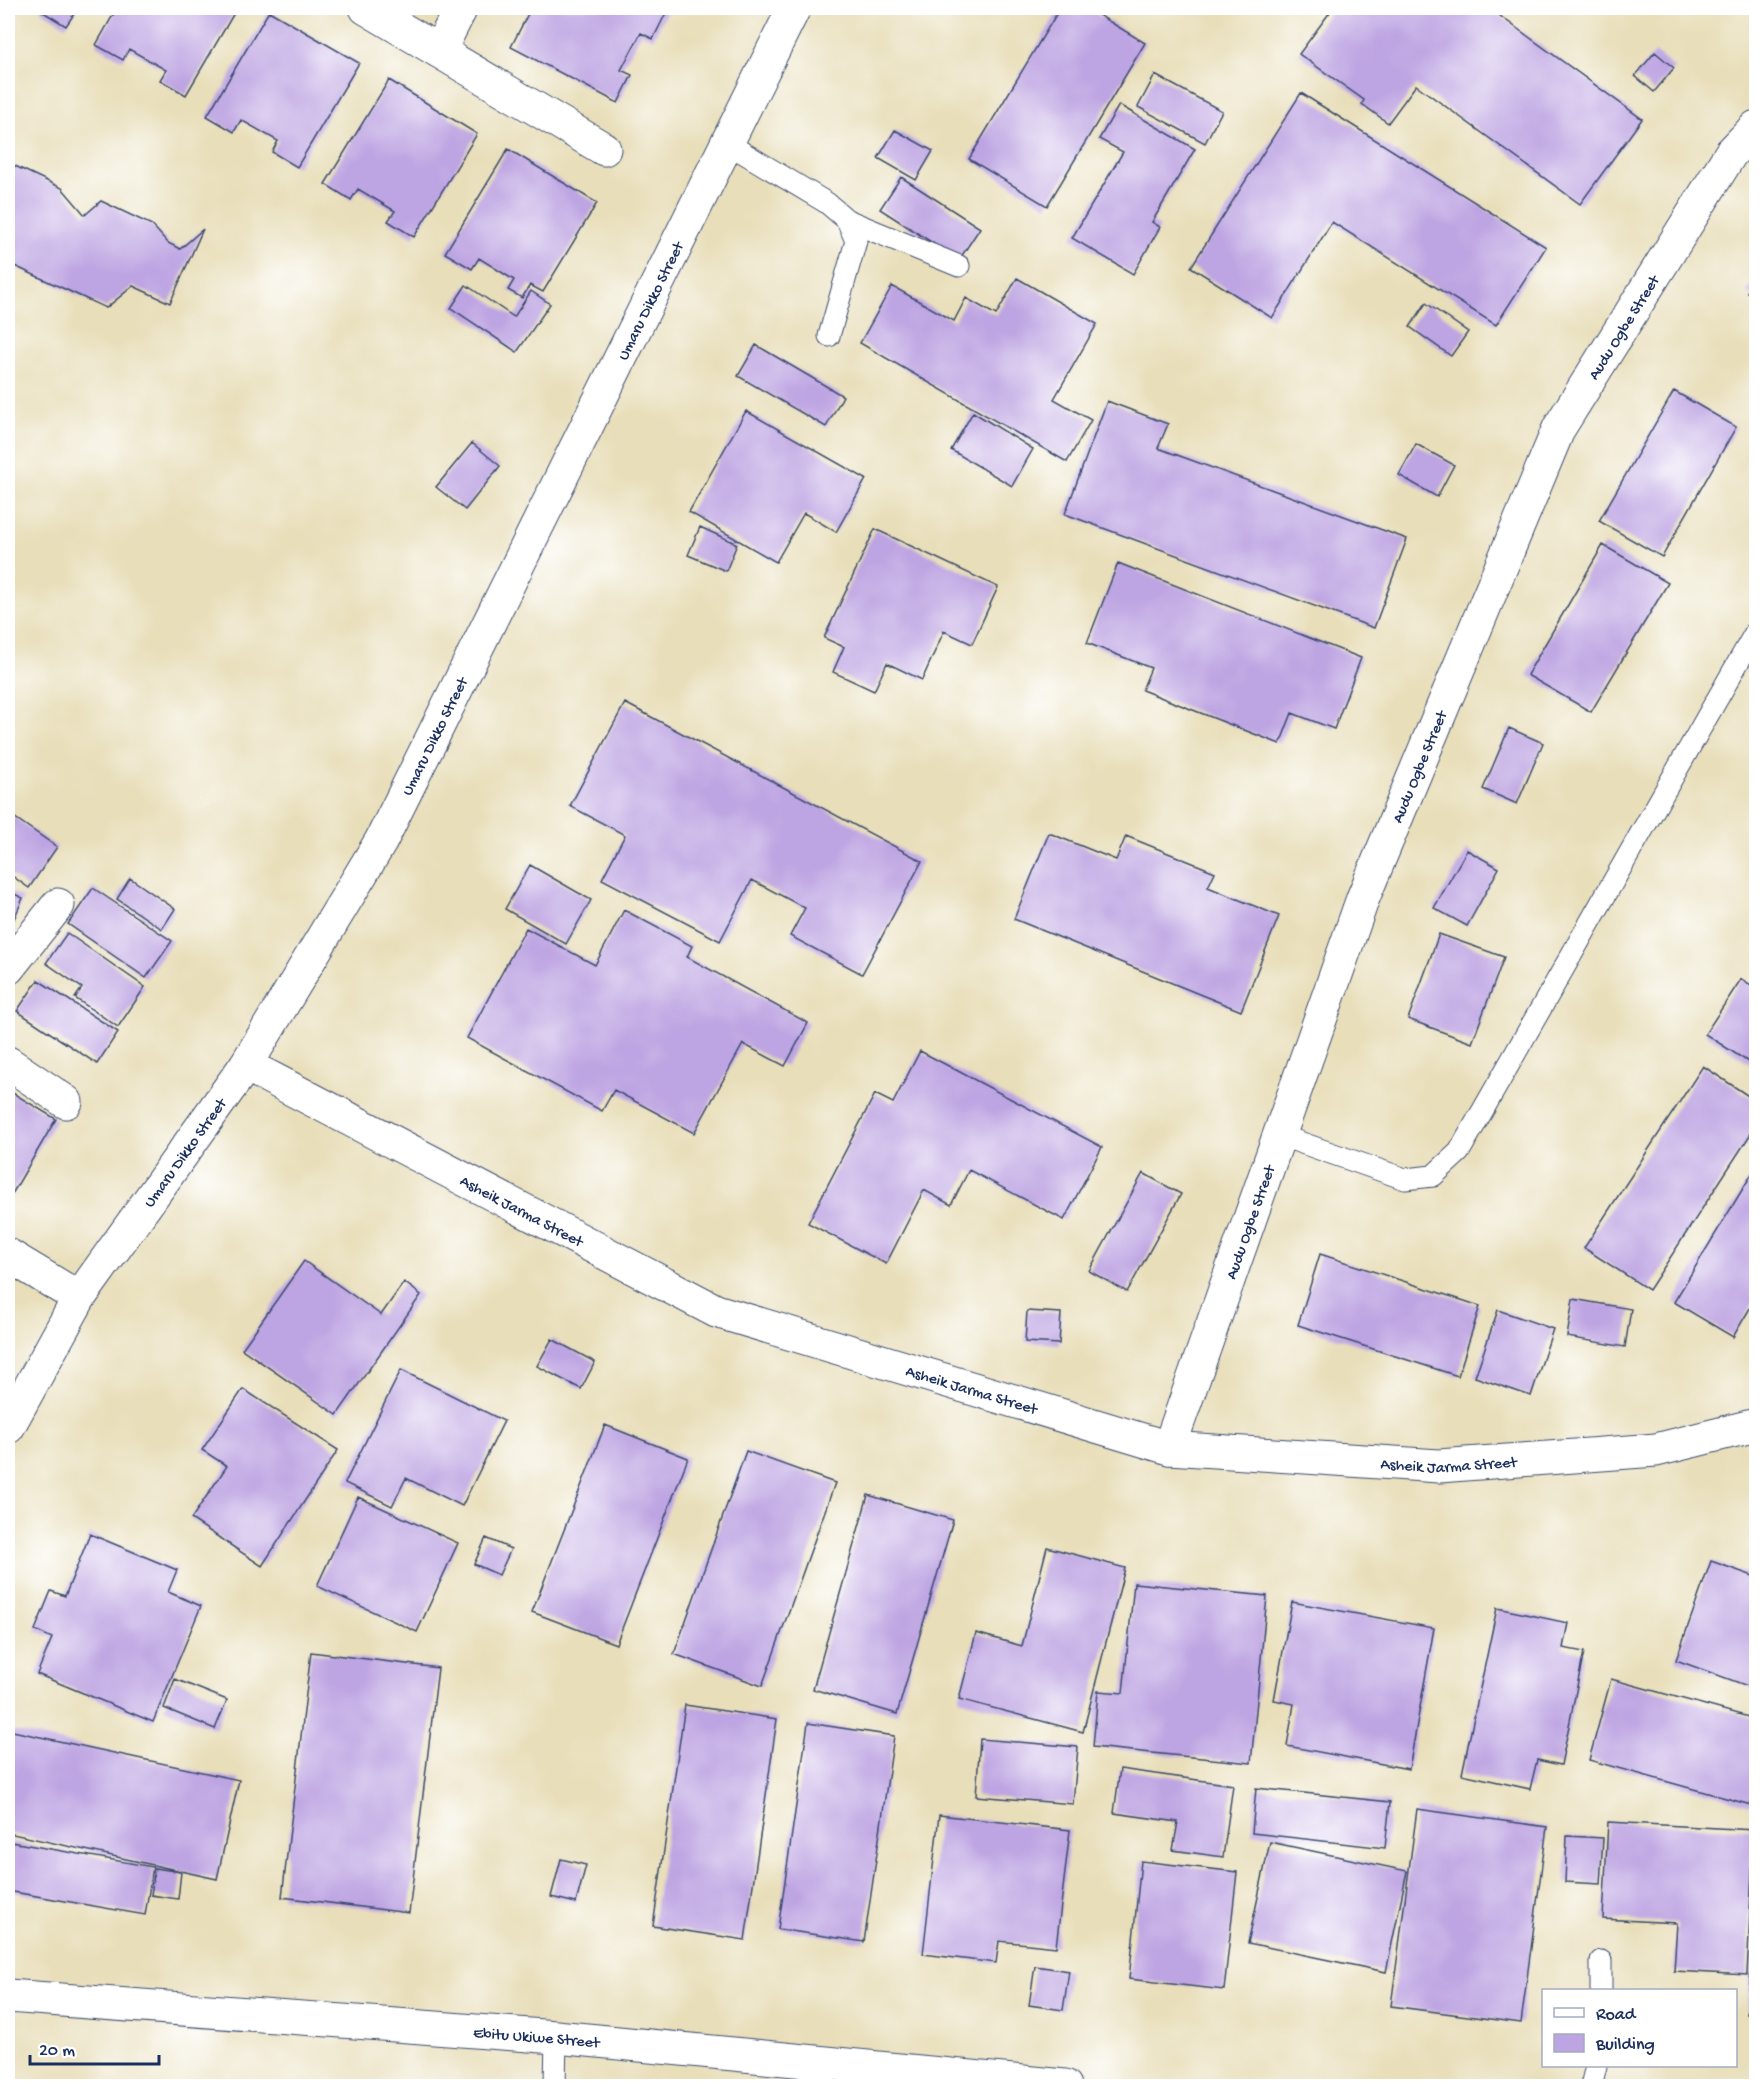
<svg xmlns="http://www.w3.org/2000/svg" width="1764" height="2094" font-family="'Gochi Hand',sans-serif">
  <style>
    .building { fill: #bda4e2 }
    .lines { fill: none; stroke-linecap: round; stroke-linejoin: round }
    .lane-casing { stroke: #3a496c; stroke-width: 23 }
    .street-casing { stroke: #3a496c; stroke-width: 35 }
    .lane { stroke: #fff; stroke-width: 21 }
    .street { stroke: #fff; stroke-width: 33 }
    .labels { text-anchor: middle; stroke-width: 6; stroke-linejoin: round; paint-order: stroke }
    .street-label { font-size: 16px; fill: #1b2f5e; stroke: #fff }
  </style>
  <rect width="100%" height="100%" fill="#fff"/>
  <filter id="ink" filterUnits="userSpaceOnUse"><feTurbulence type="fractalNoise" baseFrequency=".0167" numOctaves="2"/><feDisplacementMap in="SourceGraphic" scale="12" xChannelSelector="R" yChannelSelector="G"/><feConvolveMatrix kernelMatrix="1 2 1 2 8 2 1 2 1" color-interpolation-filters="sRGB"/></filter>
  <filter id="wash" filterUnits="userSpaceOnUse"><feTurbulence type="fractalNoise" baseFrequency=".008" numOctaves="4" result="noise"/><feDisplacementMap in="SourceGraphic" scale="24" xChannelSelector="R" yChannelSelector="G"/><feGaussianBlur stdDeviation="1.35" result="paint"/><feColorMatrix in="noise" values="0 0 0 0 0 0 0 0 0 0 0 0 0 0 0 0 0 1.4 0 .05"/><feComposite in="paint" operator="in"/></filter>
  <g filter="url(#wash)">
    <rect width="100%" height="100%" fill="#e8deb9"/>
    <g id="blocks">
      <path class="building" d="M42,8H78L66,26L40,10Z
        M117,8H237L186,95L160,80L166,70L129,49L123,60L96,45Z
        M531,8H660L667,11L653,39L641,33L621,70L632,75L618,103L511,47Z
        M1060,8H1087L1145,43L1047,206L969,159Z
        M1333,8H1489L1642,119L1580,204L1416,85L1388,123L1362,104L1364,100L1299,54Z
        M269,11L359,63L297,167L272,152L278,141L241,120L234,132L207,116Z
        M1655,52L1674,68L1654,92L1635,76Z
        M1155,75L1222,111L1205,143L1138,107Z
        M389,80L477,134L414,237L388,221L395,211L358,189L351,200L325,184Z
        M1301,93L1546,247L1496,325L1332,222L1272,318L1191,267Z
        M1119,105L1195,149L1152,222L1160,227L1133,274L1072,238L1123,152L1099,139Z
        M895,130L933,151L916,180L878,158Z
        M508,149L597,203L543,292L530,285L522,298L508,290L514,280L479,258L472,269L445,253Z
        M13,165L62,188L85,215L101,201L152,225L168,243L180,249L203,229L170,303L133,286L106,308L8,263V170Z
        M901,177L980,228L959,260L880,209Z
        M1017,278L1097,324L1054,399L1091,420L1067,462L860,343L892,286L954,321L966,298L996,315Z
        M1756,279V298L1747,292Z
        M466,285L514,317L531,291L550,304L517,352L451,308Z
        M1426,303L1468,332L1451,356L1410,327Z
        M756,345L843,396L826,427L738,376Z
        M1674,391L1736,427L1662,557L1599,521Z
        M1107,401L1168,424L1158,448L1407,539L1374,628L1065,514Z
        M746,411L866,479L836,532L804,513L776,562L689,512Z
        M973,412L1033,449L1012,486L951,450Z
        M472,443L500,466L465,510L436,487Z
        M1416,444L1454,465L1437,497L1399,475Z
        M700,527L737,544L726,571L688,555Z
        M875,529L998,587L972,644L944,631L922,680L887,663L874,691L833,672L844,647L824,638Z
        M1603,545L1668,583L1591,712L1527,675Z
        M1118,563L1361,658L1334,729L1292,713L1280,744L1142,690L1151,668L1087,643Z
        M625,703L922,861L862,974L790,936L805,908L752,880L720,941L602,879L625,835L570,806Z
        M1509,728L1543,743L1517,804L1483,789Z
        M8,813L57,847L29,888L8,873Z
        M1049,833L1116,860L1126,836L1215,872L1208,887L1279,916L1241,1011L1014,919Z
        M1467,850L1499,868L1467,926L1434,908Z
        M530,865L591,900L566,944L505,909Z
        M130,878L175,909L162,929L117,899Z
        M93,888L172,941L146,978L68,924Z
        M8,891L23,898L8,933Z
        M624,910L692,946L687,957L808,1023L785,1066L743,1044L694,1133L614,1090L602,1111L467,1038L526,928L595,965Z
        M67,933L145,987L118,1027L75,998L82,988L46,963Z
        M1439,934L1504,957L1472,1043L1408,1019Z
        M1741,979L1756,988V1067L1705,1034Z
        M38,980L118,1032L97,1064L17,1011Z
        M920,1051L1102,1147L1064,1220L969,1170L951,1205L924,1190L886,1264L808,1223L875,1094L893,1103Z
        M1703,1066L1756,1101V1126L1649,1290L1584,1248Z
        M8,1088L12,1090L11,1092L56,1119L8,1201Z
        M1756,1167V1298L1733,1337L1674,1302Z
        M1143,1173L1181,1194L1127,1292L1089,1271Z
        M1320,1254L1480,1306L1458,1376L1298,1325Z
        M304,1261L381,1315L404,1282L421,1295L337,1415L242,1349Z
        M1573,1299L1631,1309L1625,1347L1567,1337Z
        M1498,1310L1553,1329L1531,1396L1475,1377Z
        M1027,1311L1061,1313L1059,1344L1025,1342Z
        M552,1339L595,1362L581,1389L537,1366Z
        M401,1370L504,1421L462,1506L406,1478L392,1506L345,1483Z
        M243,1389L338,1450L262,1566L191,1519L227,1466L202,1450Z
        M605,1425L688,1458L616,1644L532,1612Z
        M746,1451L835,1483L762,1686L674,1654Z
        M868,1495L953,1520L897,1714L813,1689Z
        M358,1497L458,1543L417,1632L317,1586Z
        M90,1534L177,1570L168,1592L201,1606L153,1722L37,1674L52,1638L35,1630L51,1591L65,1596Z
        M486,1538L511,1549L499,1575L474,1564Z
        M1047,1547L1125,1568L1083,1732L959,1699L976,1633L1022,1646Z
        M1711,1561L1756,1577V1689L1676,1660Z
        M1134,1583L1267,1596L1251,1763L1093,1747L1098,1691L1123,1693Z
        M1292,1602L1434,1628L1409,1769L1287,1746L1294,1704L1274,1700Z
        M1497,1608L1568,1623L1563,1648L1584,1652L1561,1765L1537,1760L1530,1789L1462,1774Z
        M311,1652L438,1668L409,1913L282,1897Z
        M175,1679L227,1700L215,1729L164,1708Z
        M1611,1679L1756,1719V1783L1751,1805L1589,1760Z
        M685,1705L777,1719L745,1940L653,1926Z
        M808,1723L894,1736L864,1942L778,1929Z
        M8,1730L239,1780L217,1879L8,1833Z
        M980,1739L1078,1747L1073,1804L976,1796Z
        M1120,1769L1233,1785L1223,1857L1173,1850L1178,1822L1114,1813Z
        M1256,1788L1390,1802L1385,1848L1252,1833Z
        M1417,1809L1547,1827L1521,2023L1391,2006Z
        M939,1815L1070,1830L1056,1947L999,1941L996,1963L923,1954Z
        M1608,1822L1754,1830L1747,1975L1674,1971L1677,1923L1603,1919Z
        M1567,1836L1603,1838L1600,1884L1565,1882Z
        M11,1842L153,1867L145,1915L8,1891V1860Z
        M1270,1842L1407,1871L1386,1972L1248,1943Z
        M561,1859L586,1865L576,1903L551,1897Z
        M1141,1861L1237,1872L1224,1990L1129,1979Z
        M155,1868L181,1872L178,1899L151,1895Z
        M1753,1949H1756V2015L1747,2014Z
        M1035,1966L1069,1971L1063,2010L1029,2005Z"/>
    </g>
  </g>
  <g filter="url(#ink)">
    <use href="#blocks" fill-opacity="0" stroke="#3a496c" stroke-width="1.5"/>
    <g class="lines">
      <g class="lane-casing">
        <path id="lane" d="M727,143L827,203L847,220L856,241L829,336
          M847,220L959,266
          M1279,1135L1405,1179L1433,1176L1459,1152L1756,631
          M1601,1990V1961
          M555,2086L556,2037
          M1591,2086L1596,2066"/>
      </g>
      <g class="street-casing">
        <g id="street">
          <path d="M366,8L604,149"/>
          <path d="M439,51L461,8"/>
          <path d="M8,968L58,905"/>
          <path d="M8,1063L66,1102"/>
          <path id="s1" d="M246,1065L716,1311L1169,1448L1439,1466L1656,1450L1756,1425"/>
          <path d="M8,1255L79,1298"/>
          <path id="s2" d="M8,1427L79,1298L246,1065L381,841L794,8"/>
          <path id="s3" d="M1169,1448L1363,898L1559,428L1731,153L1756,127"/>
          <path id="s4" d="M8,1996L556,2037L1065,2086"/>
        </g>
      </g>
      <use href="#lane" class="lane"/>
      <use href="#street" class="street"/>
    </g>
  </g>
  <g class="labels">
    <g class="street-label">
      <text dy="6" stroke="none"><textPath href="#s2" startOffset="1299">Umaru Dikko Street</textPath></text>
      <text dy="6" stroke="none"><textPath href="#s3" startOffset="1212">Audu Ogbe Street</textPath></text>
      <text dy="6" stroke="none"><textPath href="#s2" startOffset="813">Umaru Dikko Street</textPath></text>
      <text dy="6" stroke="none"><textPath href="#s3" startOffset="726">Audu Ogbe Street</textPath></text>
      <text dy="6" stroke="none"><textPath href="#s2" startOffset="327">Umaru Dikko Street</textPath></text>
      <text dy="6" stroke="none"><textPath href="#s1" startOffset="312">Asheik Jarma Street</textPath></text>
      <text dy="6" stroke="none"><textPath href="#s3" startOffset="240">Audu Ogbe Street</textPath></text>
      <text dy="6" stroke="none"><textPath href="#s1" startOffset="798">Asheik Jarma Street</textPath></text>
      <text dy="6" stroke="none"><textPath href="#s1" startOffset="1284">Asheik Jarma Street</textPath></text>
      <text dy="6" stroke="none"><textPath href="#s4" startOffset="530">Ebitu Ukiwe Street</textPath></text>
    </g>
  </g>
  <rect width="1764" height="2094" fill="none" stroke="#fff" stroke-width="30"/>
  <rect x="1542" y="1989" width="195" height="78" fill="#ffffff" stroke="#a4acbf" stroke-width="1.5"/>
  <rect x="1554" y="2008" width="30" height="9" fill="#ffffff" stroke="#a4acbf" stroke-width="1.5"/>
  <text x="1596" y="2019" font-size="18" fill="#1b2f5e">Road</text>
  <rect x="1554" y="2034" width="30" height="18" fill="#bda4e2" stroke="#a4acbf" stroke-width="1.5"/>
  <text x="1596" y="2049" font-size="18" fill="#1b2f5e">Building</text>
  <path d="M30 2055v9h129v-9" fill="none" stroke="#1b2f5e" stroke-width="3"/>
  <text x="39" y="2055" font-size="18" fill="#1b2f5e" stroke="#ffffff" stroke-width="4.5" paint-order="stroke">20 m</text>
</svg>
